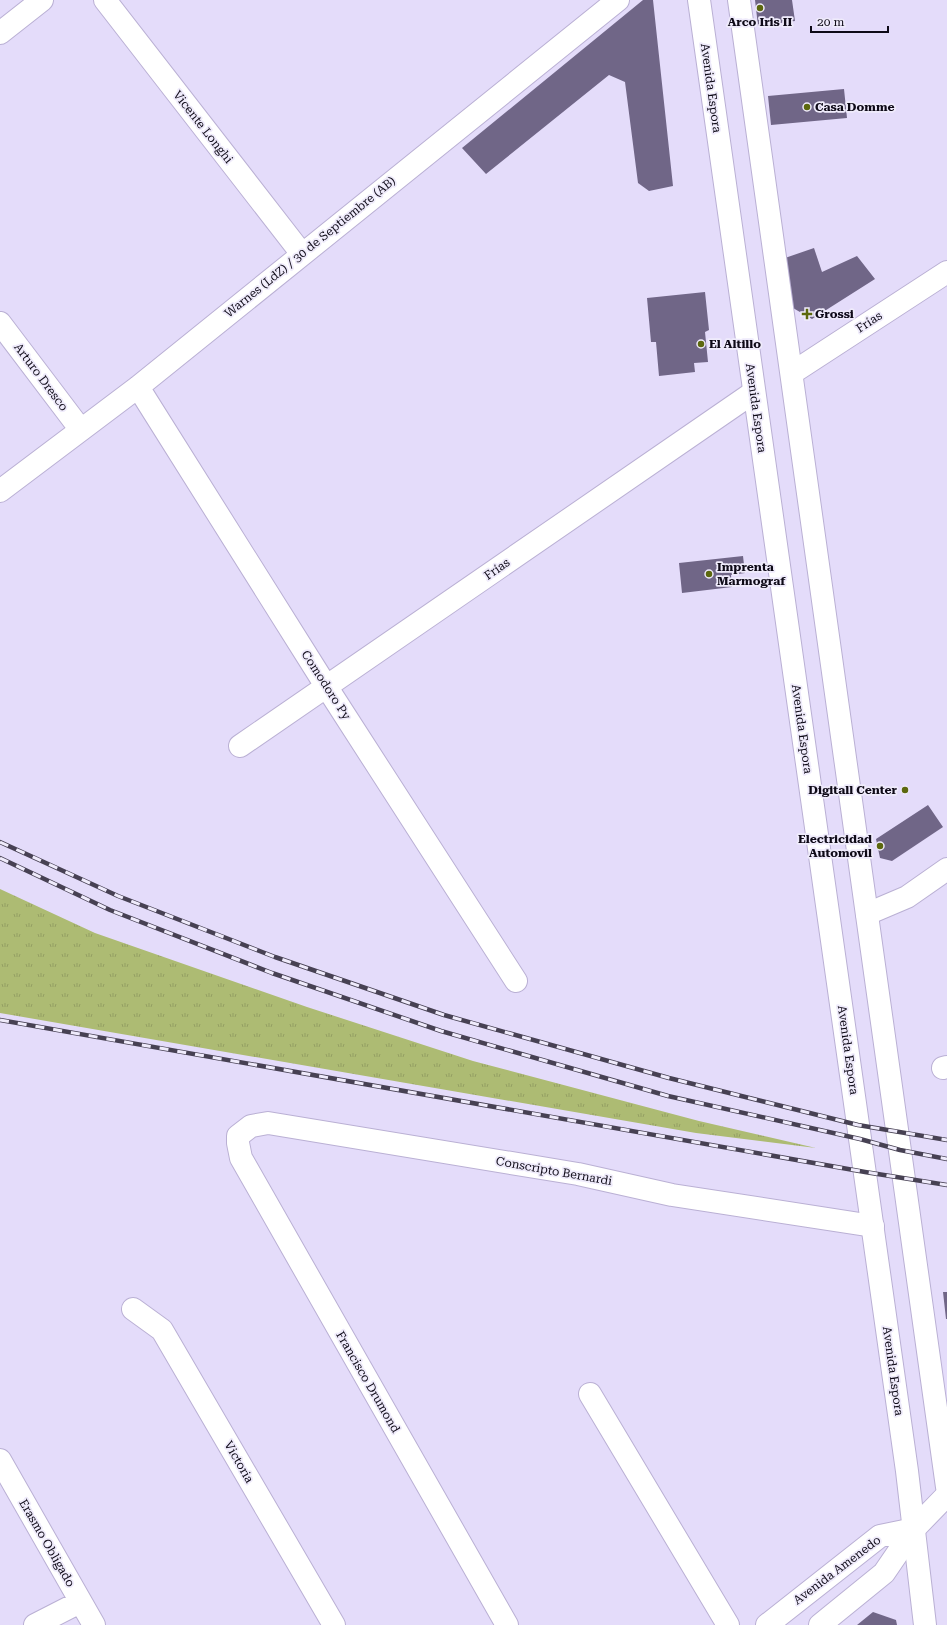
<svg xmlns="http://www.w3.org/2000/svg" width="947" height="1625" font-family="'Roboto Serif',serif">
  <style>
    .park { fill: url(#park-tufts) }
    .building { fill: #706687 }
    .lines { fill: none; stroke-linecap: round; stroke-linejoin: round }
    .minor-casing { stroke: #bab0d4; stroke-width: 24 }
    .major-casing { stroke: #bab0d4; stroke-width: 24 }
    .minor { stroke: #fff; stroke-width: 22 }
    .major { stroke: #fff; stroke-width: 22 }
    .rail-casing { stroke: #474153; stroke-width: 4.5 }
    .rail { stroke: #efebfb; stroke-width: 3; stroke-dasharray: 9; stroke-linecap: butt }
    .poi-dot { fill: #5c680e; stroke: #efebfb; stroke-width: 1.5 }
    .labels { text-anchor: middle; stroke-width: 3.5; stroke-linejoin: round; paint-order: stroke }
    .poi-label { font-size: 12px; font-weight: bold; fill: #0e0a17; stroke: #efebfb; text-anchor: start }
    .street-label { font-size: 12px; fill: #0e0a17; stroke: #efebfb }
  </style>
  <defs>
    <pattern id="park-tufts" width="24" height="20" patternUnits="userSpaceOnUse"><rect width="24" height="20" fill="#adbb73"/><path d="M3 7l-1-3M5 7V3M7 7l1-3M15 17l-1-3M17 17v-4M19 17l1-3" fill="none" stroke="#949f63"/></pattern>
  </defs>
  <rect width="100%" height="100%" fill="#e4dcfa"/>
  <path class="park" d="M0,889L95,933L307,1007L473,1061L699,1121L816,1148L696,1133L0,1013Z"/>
  <path class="building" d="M643,0H653L673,186L649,191L638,183L625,82L609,75L486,174L462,148Z
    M755,0H792L795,21L758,26Z
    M844,89L847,118L771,125L768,96Z
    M814,248L822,272L857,256L875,279L812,319L793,308L785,258Z
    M705,292L709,330L705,332L708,362L694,363L695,372L659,376L656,342H651L647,298Z
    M743,556L745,573L731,575L732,587L682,593L679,563Z
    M928,805L943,827L892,861L880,858L876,839Z
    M943,1292H947V1319H946Z
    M873,1612L896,1620L897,1625H857Z"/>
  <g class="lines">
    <g class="minor-casing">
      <path id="minor" d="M105,0L302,254
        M0,33L42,0
        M0,323L81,430
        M792,373L947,272
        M138,387L326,686L516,981
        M0,491L138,387L618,0
        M240,746L754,392
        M867,914L907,897L947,869
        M943,1068L947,1067
        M133,1309L162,1330L334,1625
        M590,1394L728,1625
        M0,1460L94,1625
        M35,1625L80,1602
        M507,1625L241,1158L238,1143V1136L251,1126L268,1123L578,1174L672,1195L873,1226
        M767,1625L880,1536L914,1529
        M820,1625L884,1573L914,1529L947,1495"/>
    </g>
    <g class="major-casing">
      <path id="major" d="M699,0L907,1471L925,1625
        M739,0L947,1487"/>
    </g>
    <use href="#minor" class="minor"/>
    <use href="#major" class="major"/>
    <g class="rail-casing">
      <path id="rail" d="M0,842L118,896L275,957L444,1015L669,1078L858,1125L947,1140
        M0,858L110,910L272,973L441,1031L668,1096L860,1139L900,1150L947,1159
        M0,1020L865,1172L947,1185"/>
    </g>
    <use href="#rail" class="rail"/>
  </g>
  <g class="poi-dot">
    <circle cx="760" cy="8" r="4"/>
    <circle cx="807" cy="107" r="4"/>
    <path d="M805 308h4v4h4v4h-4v4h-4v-4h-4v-4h4z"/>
    <circle cx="701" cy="344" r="4"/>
    <circle cx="709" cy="574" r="4"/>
    <circle cx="905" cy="790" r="4"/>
    <circle cx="880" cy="846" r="4"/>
  </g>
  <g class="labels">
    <g class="poi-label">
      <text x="760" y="26" text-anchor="middle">Arco Iris II</text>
      <text x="815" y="111">Casa Domme</text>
      <text x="815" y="318">Grossi</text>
      <text x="709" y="348">El Altillo</text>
      <text x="717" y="571">Imprenta<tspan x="717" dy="14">Marmograf</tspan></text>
      <text x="897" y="794" text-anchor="end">Digitall Center</text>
      <text x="872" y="843" text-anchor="end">Electricidad<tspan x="872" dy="14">Automovil</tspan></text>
    </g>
    <g class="street-label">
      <text transform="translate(711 88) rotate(82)" y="4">Avenida Espora</text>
      <text transform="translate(203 127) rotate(52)" y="4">Vicente Longhi</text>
      <text transform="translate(310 247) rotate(-39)" y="4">Warnes (LdZ) / 30 de Septiembre (AB)</text>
      <text transform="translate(869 322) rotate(-33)" y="4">Frías</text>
      <text transform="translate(41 377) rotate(53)" y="4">Arturo Dresco</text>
      <text transform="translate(756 408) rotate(82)" y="4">Avenida Espora</text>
      <text transform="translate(497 569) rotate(-35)" y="4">Frías</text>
      <text transform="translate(326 685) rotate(57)" y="4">Comodoro Py</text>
      <text transform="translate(802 729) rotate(82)" y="4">Avenida Espora</text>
      <text transform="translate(848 1050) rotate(82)" y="4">Avenida Espora</text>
      <text transform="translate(554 1171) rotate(10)" y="4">Conscripto Bernardi</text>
      <text transform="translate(893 1371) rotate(82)" y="4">Avenida Espora</text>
      <text transform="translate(368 1382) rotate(60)" y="4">Francisco Drumond</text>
      <text transform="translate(239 1462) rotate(60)" y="4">Victoria</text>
      <text transform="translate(47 1543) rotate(60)" y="4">Erasmo Obligado</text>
      <text transform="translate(837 1570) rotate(-37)" y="4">Avenida Amenedo</text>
    </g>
  </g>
  <path d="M811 26v6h77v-6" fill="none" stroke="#0e0a17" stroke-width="2"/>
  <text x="817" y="26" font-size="12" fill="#0e0a17" stroke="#efebfb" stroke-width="3" paint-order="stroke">20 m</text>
</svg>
